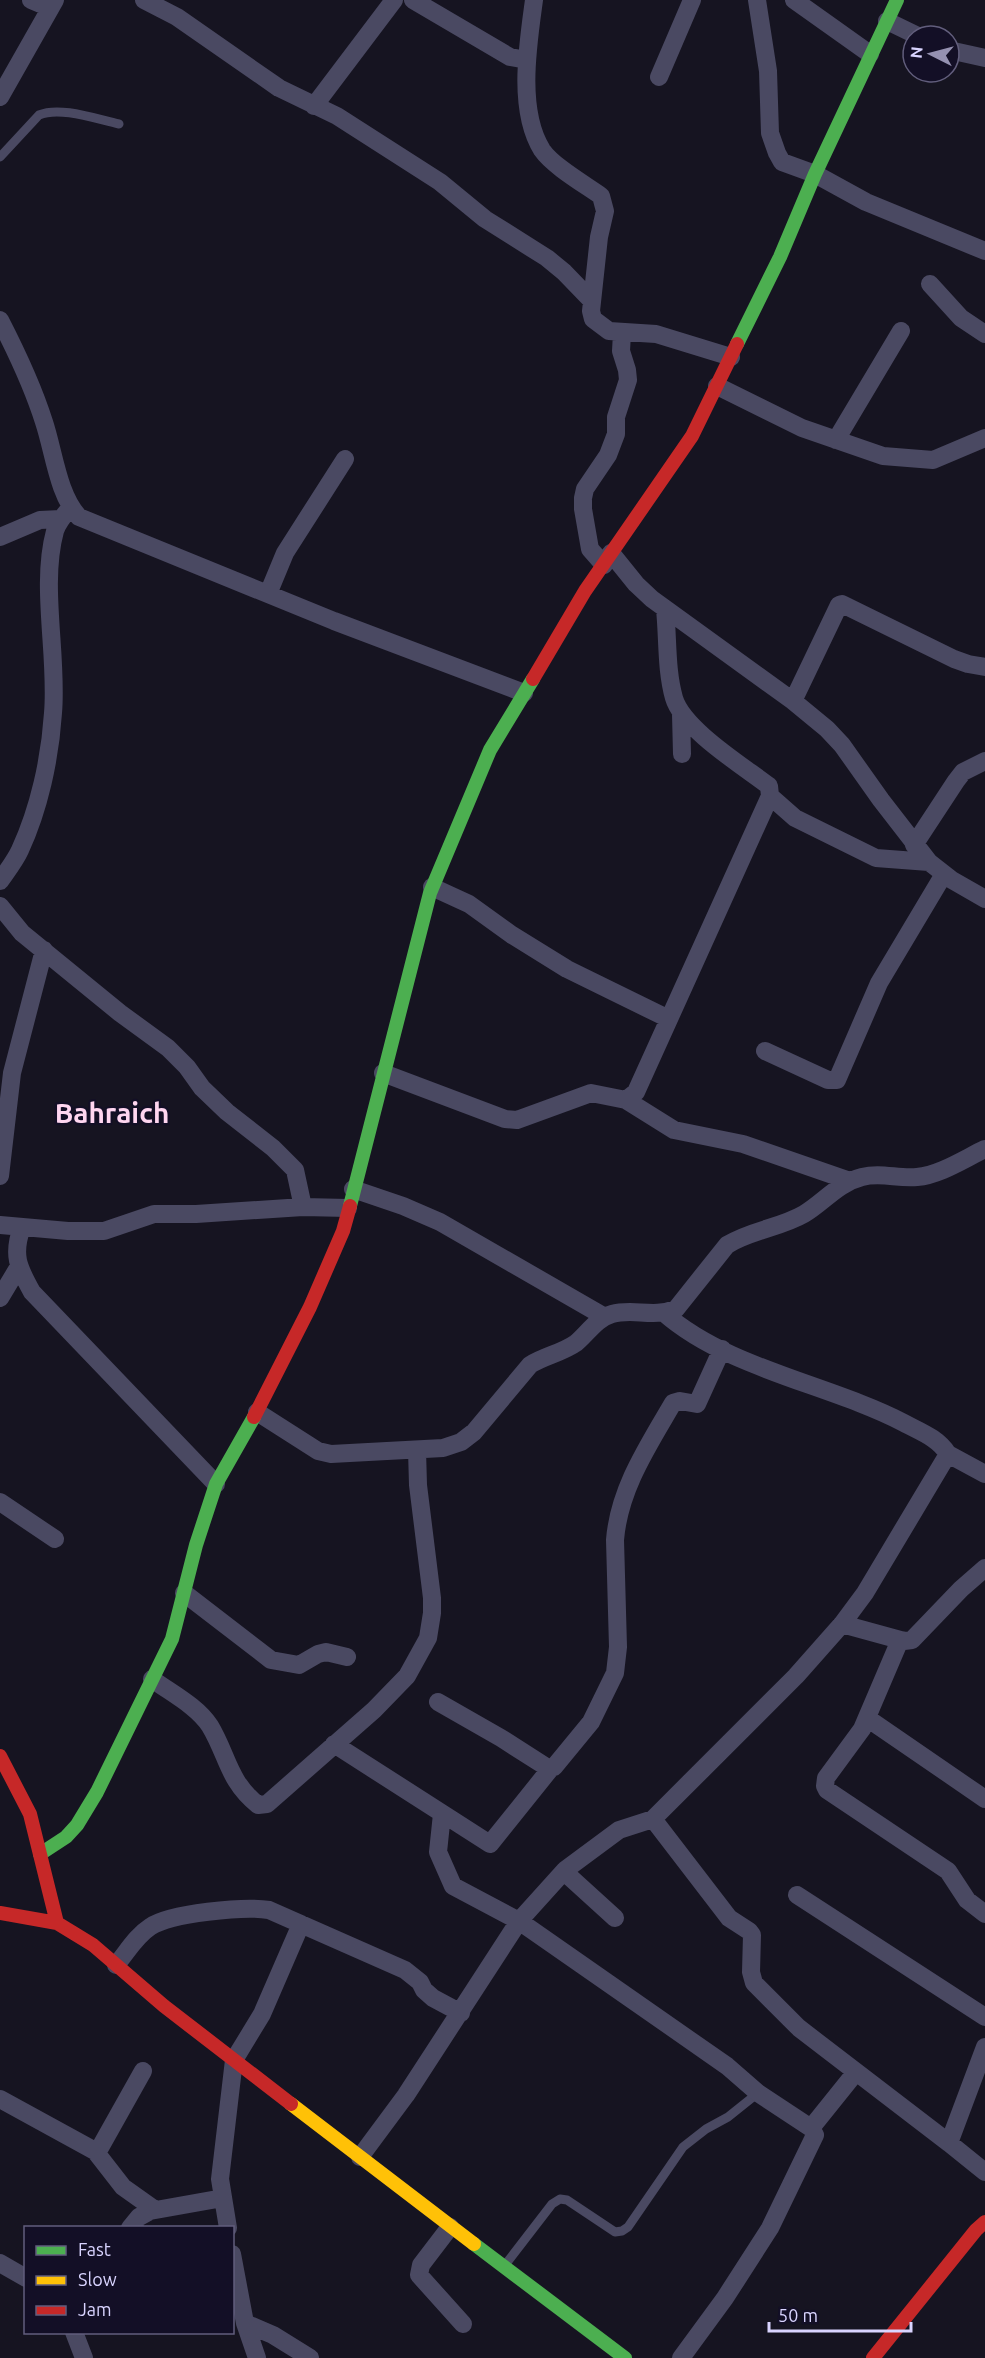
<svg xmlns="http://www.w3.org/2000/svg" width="985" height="2358" font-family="Ubuntu,sans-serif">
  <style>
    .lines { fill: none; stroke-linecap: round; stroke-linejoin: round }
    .lane { stroke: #4a4962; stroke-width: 9 }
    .street { stroke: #4a4962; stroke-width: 18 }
    .fast { stroke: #4caf50; stroke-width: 14 }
    .slow { stroke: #ffc107; stroke-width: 14 }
    .jam { stroke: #c62828; stroke-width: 14 }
    .labels { text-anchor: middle; stroke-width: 4.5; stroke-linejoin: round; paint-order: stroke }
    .town-label { font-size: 28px; font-weight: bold; fill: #ffd6f0; stroke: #130f26 }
  </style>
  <rect width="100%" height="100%" fill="#161421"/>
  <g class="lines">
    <path class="lane" d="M0,157L39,115C60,106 96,119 119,124
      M505,2265L552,2204L560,2199L567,2200L615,2232L622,2231L628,2227L683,2147L706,2129L728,2117L758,2093"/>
    <path class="street" d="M31,0L50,8
      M144,0L177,17L279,88L337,116L440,182L485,219L547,258L564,272L592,301
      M413,0L510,57L527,60
      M534,0C528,44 517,110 542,150C553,166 584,184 601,196L605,211L599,237L591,311L593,319L609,331L656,334L731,357
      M757,0L768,71L770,133L777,153L782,162L815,174L866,202L985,251
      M794,0L870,54
      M887,21L918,36
      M949,50L985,58
      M659,77L692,0
      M0,97L55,0
      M314,106L394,0
      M930,284L961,318L985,334
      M0,320C17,353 33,387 44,422C54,452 58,495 79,517L334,621L524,693
      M717,386L802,428L883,456L933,460L985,438
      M836,440L901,331
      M0,537L40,520L61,519
      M611,553L636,584L652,599L793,701L827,729L842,745L881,800L929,862L952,880L985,899
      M604,565L590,549L583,509V498L585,489L608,455L616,434V417L628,380L627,370L621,351L622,333
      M268,594L285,553L345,459
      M793,701L839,605L842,604L954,659L968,664L985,667
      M681,714L682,754
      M770,796L795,818L876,858L929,862
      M914,845L956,781L963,772L985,761
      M0,881C7,871 15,861 20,850C39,809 50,759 53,713C58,656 40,586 55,531C58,522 64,515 70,508
      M432,887L469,904L512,935L567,969L669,1019
      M0,906L22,933L120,1013L168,1048L187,1067L202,1088L227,1112L273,1148L295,1170L303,1207
      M765,1051L828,1080H837L879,983L944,874
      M383,1073L505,1119L517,1120L591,1093L626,1100L636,1092L770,796L769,786C743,766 683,729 674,698C666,670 668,638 665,609
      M626,1100L674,1130L743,1144L850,1181
      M0,1176L12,1073L44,950
      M353,1189L403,1206L440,1222L605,1317
      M0,1225L68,1231H104L154,1214H196L303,1207L348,1208
      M22,1227C12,1255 18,1267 32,1292L216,1484
      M0,1298L18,1268
      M664,1313C728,1369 829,1384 904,1423C921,1432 938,1438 948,1454
      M257,1412L318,1451L331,1454L443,1448L461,1442L474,1432L530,1365C544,1356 562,1353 576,1343C587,1334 597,1318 612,1314C633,1308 653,1318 676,1309L727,1245C751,1230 780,1228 804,1214C824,1202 838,1183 862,1177C881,1172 898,1179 917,1177C940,1175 964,1159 985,1149
      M0,1502L55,1539
      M184,1593L271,1660L299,1665L318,1654L326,1652L347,1657
      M842,1624L904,1641L912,1640L961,1589L985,1568
      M900,1640L862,1729L826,1778L825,1786L827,1790L948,1871L967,1900L985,1914
      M152,1679C171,1693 197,1706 210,1726C228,1756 228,1781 258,1805L267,1804L374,1710L407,1676L428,1638L432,1613V1598L418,1485L417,1450
      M438,1702L501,1738L548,1768L554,1767L591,1722L615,1673L618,1647L615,1540C619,1489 648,1446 673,1403L680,1401L697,1404L722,1349
      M867,1718L985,1799
      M334,1744L490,1844L551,1768
      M442,1814L438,1852L453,1886L519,1921L727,2066L758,2093L811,2128L815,2135L770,2228L725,2298L681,2358
      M797,1895L985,2017
      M615,1918L571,1878L565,1870L619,1830L653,1819
      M116,1965C127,1952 136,1936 150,1927C170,1913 245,1906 269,1910L405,1970L420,1982L424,1990L433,1998L461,2013
      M985,2047L949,2143L985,2172
      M0,2099L95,2151L123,2187L154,2209
      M811,2128L856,2072
      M949,2143L799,2028L754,1983L751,1972L752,1935L749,1931L729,1918L653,1819L796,1676L842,1624L865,1593L948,1454L985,1474
      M97,2153L143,2071
      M360,2157L406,2095L519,1921L565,1870
      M450,2227L421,2265L419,2275L463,2324
      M130,2228L139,2217L150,2211L223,2198
      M228,2228L220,2179L234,2060L262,2014L301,1924
      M232,2254L245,2323L257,2358
      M0,2263L26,2278
      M245,2323L273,2335L310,2358
      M74,2332L84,2358"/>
    <path class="fast" d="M737,344L780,257L815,174L897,0
      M350,1206L430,893L490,750L533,679
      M40,1854L66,1837L77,1825L97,1792L172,1639L196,1545L216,1484L254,1417
      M474,2244L625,2358"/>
    <path class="slow" d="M291,2104L474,2244"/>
    <path class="jam" d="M533,679L585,591L692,436L737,344
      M254,1417L310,1307L343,1231L350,1206
      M0,1756L30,1814L57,1923
      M0,1913L57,1923L93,1945L164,2006L291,2104
      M873,2358L976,2230L985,2222"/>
  </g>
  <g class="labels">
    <g class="town-label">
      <text x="112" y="1123">Bahraich</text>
    </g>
  </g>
  <rect x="24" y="2226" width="210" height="108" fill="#130f26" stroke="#625e7d" stroke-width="1.5"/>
  <rect x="36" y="2246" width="30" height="9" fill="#4caf50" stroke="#625e7d" stroke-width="1.5"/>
  <text x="78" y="2256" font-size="18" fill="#d9d4ff">Fast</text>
  <rect x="36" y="2276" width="30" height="9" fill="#ffc107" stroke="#625e7d" stroke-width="1.5"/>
  <text x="78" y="2286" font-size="18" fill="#d9d4ff">Slow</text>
  <rect x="36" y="2306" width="30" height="9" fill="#c62828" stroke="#625e7d" stroke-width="1.5"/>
  <text x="78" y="2316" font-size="18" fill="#d9d4ff">Jam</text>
  <g transform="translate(931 54) rotate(276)"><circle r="28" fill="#130f26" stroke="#625e7d" stroke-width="1.5"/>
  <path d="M0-4.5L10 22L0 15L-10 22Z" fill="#9591b1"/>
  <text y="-9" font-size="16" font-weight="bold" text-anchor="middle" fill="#d9d4ff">N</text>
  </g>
  <path d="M769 2322v9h142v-9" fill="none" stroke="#d9d4ff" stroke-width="3"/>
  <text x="778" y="2322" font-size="18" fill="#d9d4ff" stroke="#130f26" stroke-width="4.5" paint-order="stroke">50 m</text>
</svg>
